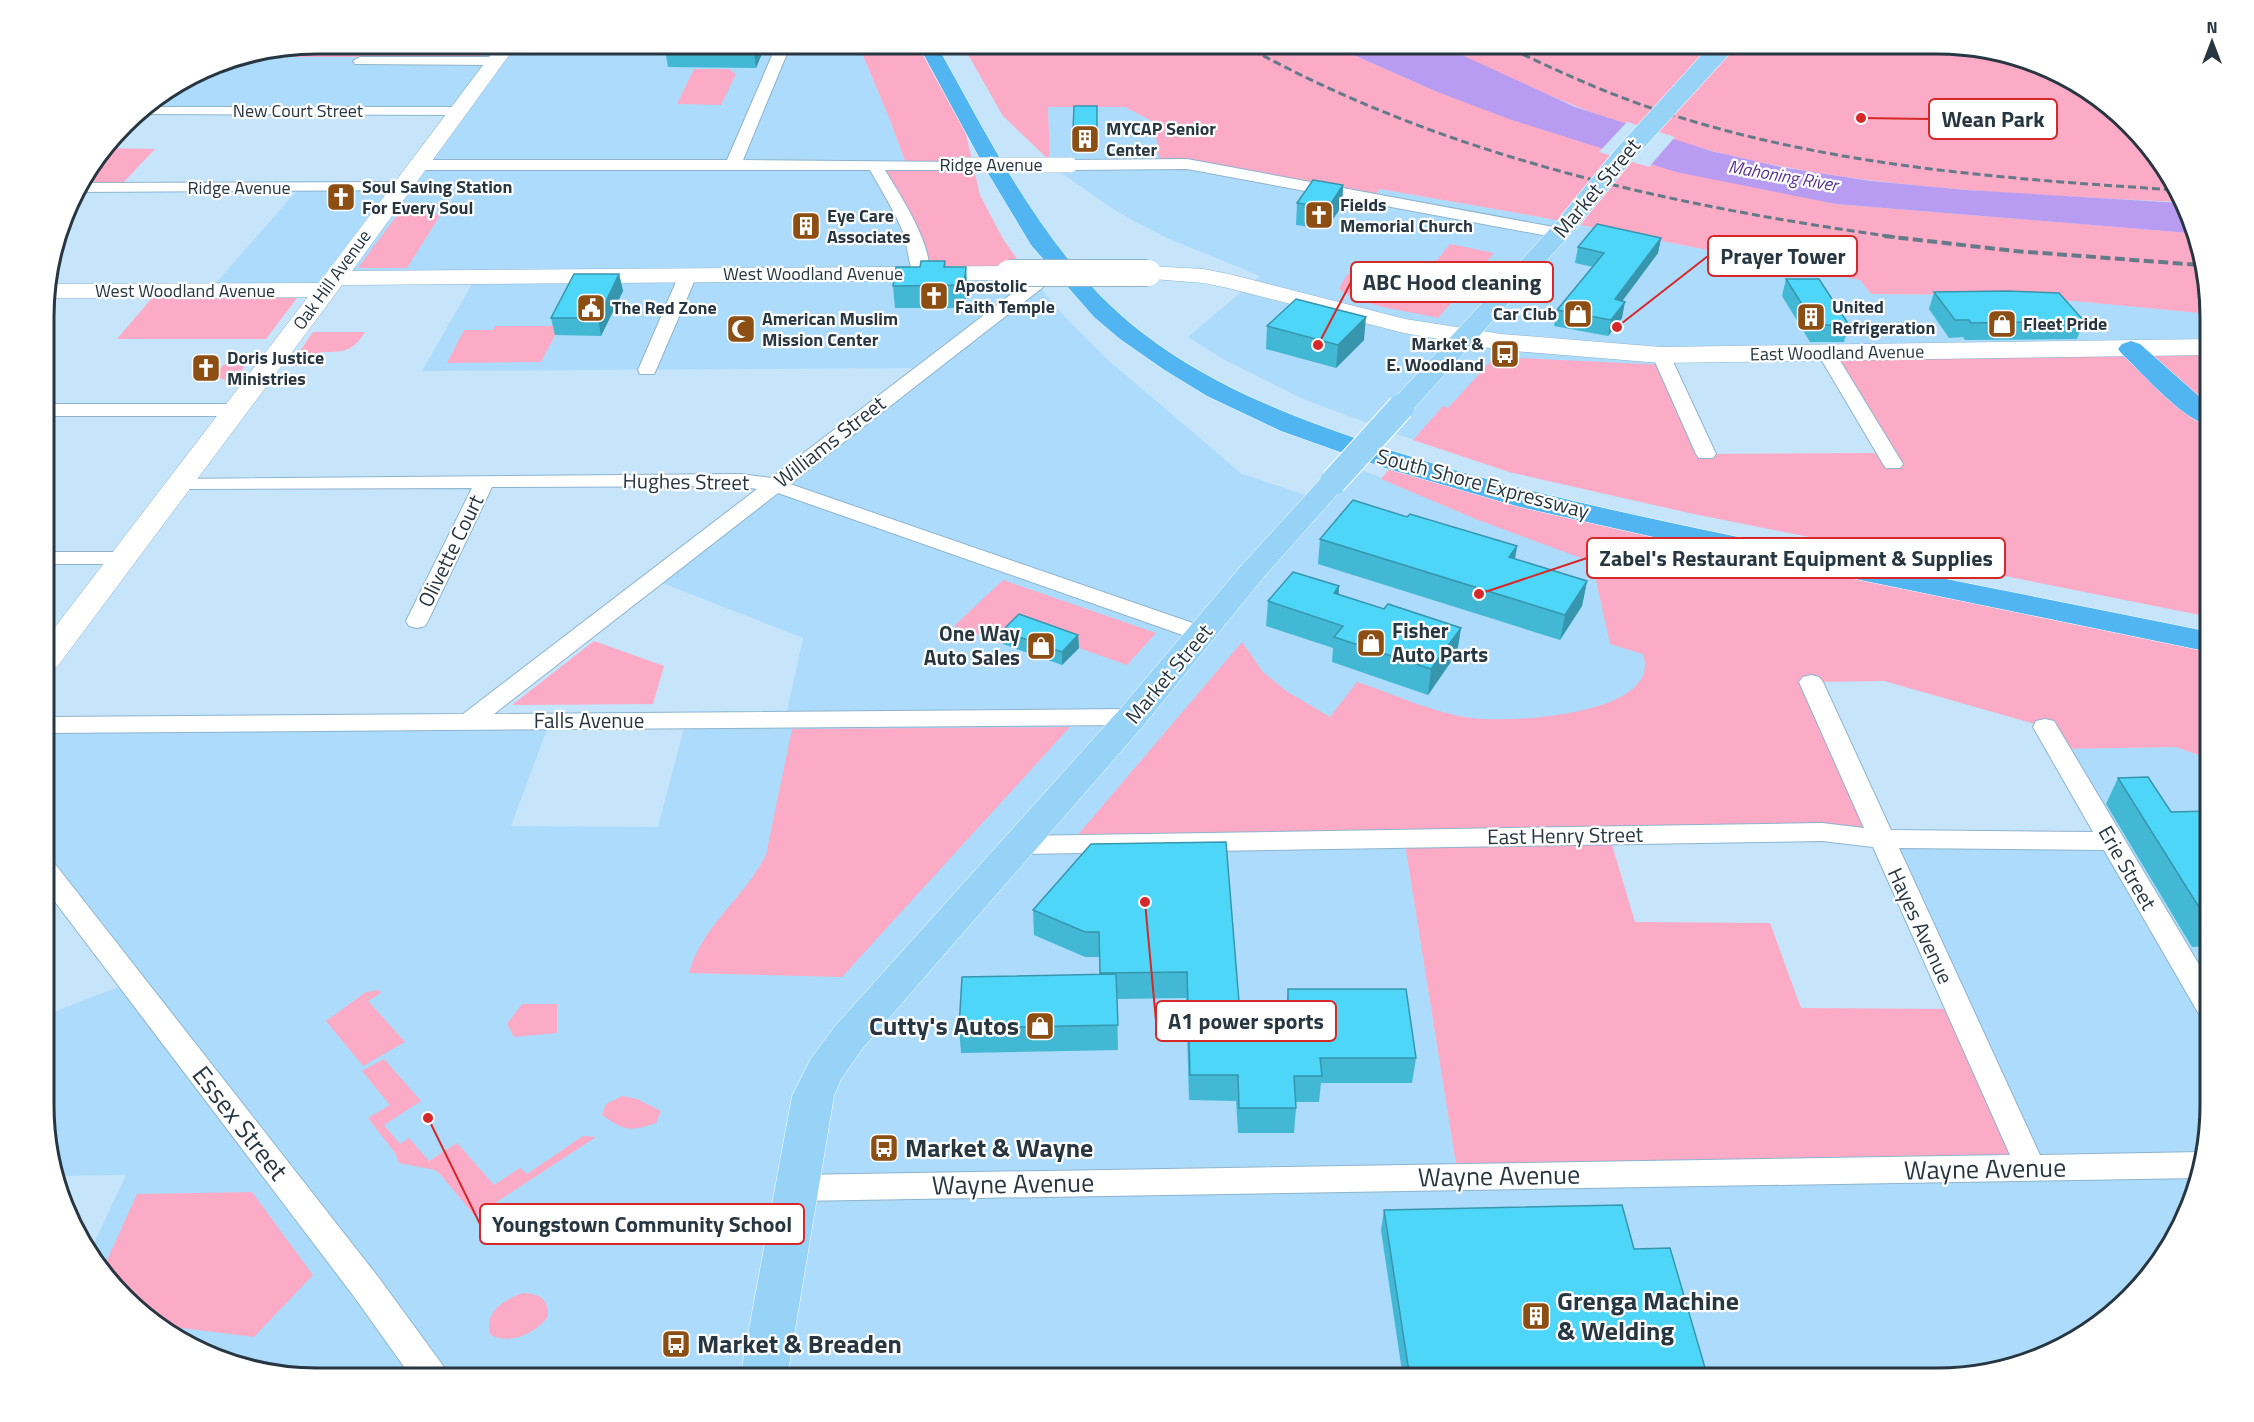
<svg xmlns="http://www.w3.org/2000/svg" width="2254" height="1422" font-family="'Titillium Web',sans-serif">
  <style>
    .built { fill: #addbfb }
    .green { fill: #fbabc5 }
    .water { fill: #b89cf2 }
    .pier { fill: #c6e5fb }
    .lines { fill: none; stroke-linecap: round; stroke-linejoin: round }
    .street-casing { stroke: #8eb4ce; stroke-width: 2 }
    .secondary-casing { stroke: #8eb4ce; stroke-width: 1 }
    .primary-casing { stroke: #fff; stroke-width: 1 }
    .highway-casing { stroke: #fff; stroke-width: 1 }
    .street { fill: #fff; fill-rule: evenodd }
    .secondary { fill: #fff; fill-rule: evenodd }
    .primary { fill: #97d3f7; fill-rule: evenodd }
    .highway { fill: #51b5f1; fill-rule: evenodd }
    .rail-far1 { stroke: #657a89; stroke-width: 3; stroke-dasharray: 8 4; stroke-linecap: butt }
    .rail { stroke: #657a89; stroke-width: 4; stroke-dasharray: 10 4.5; stroke-linecap: butt }
    .street-bridge-casing { stroke: #8eb4ce; stroke-width: 16; stroke-linecap: butt }
    .secondary-bridge-casing { stroke: #8eb4ce; stroke-width: 28; stroke-linecap: butt }
    .primary-bridge-far1-casing { stroke: #fff; stroke-width: 21; stroke-linecap: butt }
    .primary-bridge-casing { stroke: #fff; stroke-width: 28; stroke-linecap: butt }
    .street-bridge { stroke: #fff; stroke-width: 15 }
    .secondary-bridge { stroke: #fff; stroke-width: 26 }
    .primary-bridge-far1 { stroke: #97d3f7; stroke-width: 20 }
    .primary-bridge { stroke: #97d3f7; stroke-width: 26 }
    .wall { fill: #43b8d5 }
    .shaded-wall { fill: #3796ae }
    .building { fill: #4ed6f8; stroke: #3796ae; stroke-width: 1.5 }
    .labels { text-anchor: middle; stroke-width: 4.5; stroke-linejoin: round; paint-order: stroke }
    .far-street-label { font-size: 18px; fill: #273641; stroke: #fff }
    .far-poi-label { font-size: 18px; font-weight: bold; fill: #273641; stroke: #fff; text-anchor: start }
    .far-water-label { font-size: 18px; font-style: italic; fill: #593193; stroke: #fff }
    .street-label { font-size: 21px; fill: #273641; stroke: #fff }
    .poi-label { font-size: 21px; font-weight: bold; fill: #273641; stroke: #fff; text-anchor: start }
    .near-poi-label { font-size: 26px; font-weight: bold; fill: #273641; stroke: #fff; text-anchor: start }
    .near-street-label { font-size: 26px; fill: #273641; stroke: #fff }
    .rim { fill: none; stroke: #273641; stroke-width: 3 }
    .leader { fill: none; stroke: #d62828; stroke-width: 2 }
    .callout-dot { fill: #d62828; stroke: #fff; stroke-width: 2 }
    .callout { fill: #fff; stroke: #d62828; stroke-width: 2 }
    .callout-label { font-size: 22px; text-anchor: middle; font-weight: bold; fill: #273641 }
  </style>
  <rect width="100%" height="100%" fill="#c6e5fb"/>
  <path class="built" d="M490,44H858L890,120L906,165L1027,272L1065,317L1108,360L1242,474L1317,499L1349,465L1628,575L1711,655L1404,838L1458,1177L2031,1168L1880,839L2111,841L2058,749L2176,747L2210,759V1123L2196,1193L2165,1257L2074,1342L1955,1378H316L229,1364L165,1333L90,1252L126,1175L58,1176L46,1141V1015L131,982L46,871V725L550,721L511,826L658,827L686,720H785L803,638L652,579L924,368L422,371L476,277L334,278L324,290L209,291L300,187H401L457,111H151L175,87L213,64L248,57H480Z
    M1048,107H1125L1154,122L1371,199L1380,189L1540,217L1860,280L1871,294L2012,295L2210,314V347L1661,355L1682,403L1419,442L1303,399L1223,359L1188,337L1260,276L1167,238L1134,221L1110,207L1050,165Z"/>
  <path class="green" d="M317,44H490L480,57H248Z
    M858,44H927L958,100L980,195L1003,239L1022,266L920,273V261L875,165L906,164L890,120Z
    M962,44H1329L1435,91L1633,159L1836,204L2190,233L2210,299V314L2012,295L1871,294L1860,280L1540,217L1380,189L1371,199L1160,165L1154,122L1125,107H1048L1050,165L1047,158L1003,116Z
    M1438,44H1938L2008,53L2089,89L2174,180L2180,202C2024,194 1865,190 1712,151C1616,127 1526,87 1438,44Z
    M694,69H729L736,74L721,105L677,104Z
    M108,148L155,149L118,188H78Z
    M398,214H441L407,268H358Z
    M1450,244L1494,253L1438,318C1409,311 1363,307 1339,289C1342,284 1345,276 1350,273C1366,259 1404,279 1425,275Z
    M152,298H297L266,339H117Z
    M495,326H560L541,362L447,363L464,330H493Z
    M313,332H365C353,352 343,352 321,352L312,366H290Z
    M2210,347V617L1689,513L1509,472L1413,440L1443,406L1448,408L1495,357L1665,365L1706,454L1885,453L1827,354Z
    M251,358L232,383L217,377V373L223,365Z
    M1395,462L1423,471L2210,642V759L2176,747L2058,749L2045,727L1884,681L1812,682L1880,839L1609,835L1635,922L1770,923L1801,1008L1958,1009L2031,1168L1458,1177L1404,838L1070,844L1242,642L1263,672L1286,691L1330,717L1357,682C1394,694 1433,713 1471,718C1508,723 1664,716 1643,654L1610,644L1592,562L1478,520L1381,479Z
    M1003,580L1156,633L1127,665L1020,627L1003,644L954,626Z
    M594,641L664,666L653,704L512,705Z
    M1070,727L842,977L689,973C703,924 744,899 766,855L792,729Z
    M379,990L381,993L368,1001L405,1042L363,1066L326,1021L366,992Z
    M522,1004H557V1033L514,1037L507,1024Z
    M384,1059L421,1101L384,1125L400,1144L409,1138L429,1161L457,1143L494,1185L520,1168L527,1174L583,1136L596,1137L475,1216L440,1174L435,1170L399,1163L395,1153L368,1118L390,1105L362,1071Z
    M622,1096L637,1099L661,1111L656,1123C629,1132 625,1131 602,1115L606,1104Z
    M252,1192L313,1275L254,1337L158,1325L104,1267L137,1194Z
    M523,1293C540,1294 550,1299 547,1318C534,1334 510,1345 491,1335C482,1313 505,1299 523,1293Z"/>
  <path class="water" d="M1329,44H1438L1575,107L1711,151L1786,168L1871,181L1966,190L2181,203L2190,233L1836,204L1676,172L1509,119L1435,91Z"/>
  <path class="pier" d="M1627,122L1675,137L1649,167L1599,152Z"/>
  <g class="lines">
    <g class="street-casing">
      <path id="street" d="M777,44H791L743,160L961,162L963,165L961,168L955,170H885C897,190 940,255 926,277H914C910,270 907,243 903,232C894,210 881,190 870,170H418L410,165L418,160H727Z
        M360,57H495L502,61L495,65L355,64L353,61Z
        M144,107H457L464,111L457,115L134,114Z
        M1187,159L1559,228L1567,233L1559,238L1187,169L1070,170L1062,165L1070,160Z
        M401,182L407,184L409,187L407,190L75,192L81,183Z
        M1050,268L1056,269L1059,273L1056,277L790,484L1210,629L1213,634L1210,639L1202,641L1194,639L778,493L494,714L1132,709L1141,712L1144,717L1141,722L1132,725L46,733V717L463,714L757,489L740,486L492,487L428,621L425,626L417,628L409,626L406,621L472,488L180,489L173,487L170,483L173,479L740,474L771,478L1044,269Z
        M688,270L694,271L697,275L656,370L654,374H640L638,370L679,275L682,271Z
        M1827,348L1834,350L1836,354L1903,464L1900,468H1886L1883,464L1818,354L1820,350Z
        M1661,349L1668,351L1670,355L1716,454L1713,458H1699L1696,454L1652,355L1654,351Z
        M46,404H235L242,406L245,410L242,414L235,416H46Z
        M46,552H125L133,553L136,558L133,563L125,564H46Z
        M1811,675L1819,677L1823,682L1891,830L2093,832L2033,727L2036,721L2045,719L2054,721L2210,983V1019L2200,1016L2104,850L1899,848L2040,1155L2202,1152L2204,1153L2199,1178L796,1201L785,1197L780,1188L785,1179L796,1175L2010,1155L1873,847L1822,841L1019,854L1010,851L1006,845L1010,839L1019,836L1822,823L1864,828L1799,682L1803,677Z
        M46,862L55,864L379,1278L444,1367L449,1378H412L355,1298L46,890Z"/>
    </g>
    <g class="secondary-casing">
      <path id="secondary" d="M499,44H517L352,271L1009,266L1017,268L1021,273L1017,278L1009,280L342,285L57,667L46,670V639L308,297L46,298V284L319,283Z
        M1148,266L1203,269L1229,274L1405,319L1501,334L1661,347L2210,339V355L1661,363L1501,350L1404,333L1228,288L1203,283L1140,278L1136,273L1140,268Z"/>
    </g>
    <g class="primary-casing">
      <path id="primary" d="M1568,216L1576,218L1579,223L1576,228L1410,413L1401,415L1392,413L1388,407L1392,401L1560,218Z
        M1333,474L1343,476L1347,482L1343,488L1263,578L1144,725L863,1048L841,1079L834,1096L787,1378H740L792,1096L810,1060L835,1026L1120,709L1241,566L1323,476Z"/>
    </g>
    <g class="highway-casing">
      <path id="highway" d="M918,44H936C988,136 1035,234 1112,307C1179,370 1267,408 1352,437C1492,487 1637,516 1782,546C1925,575 2067,603 2210,632V652L1676,542L1520,507L1385,468L1281,431L1207,396L1163,369L1120,339L1094,317L1031,245L986,170Z
        M2131,341L2140,344L2210,406V426C2182,419 2144,375 2122,354L2118,349L2122,344Z"/>
    </g>
    <use href="#street" class="street"/>
    <use href="#secondary" class="secondary"/>
    <use href="#primary" class="primary"/>
    <use href="#highway" class="highway"/>
    <path class="rail-far1" d="M1242,44C1441,156 1671,206 1895,237
      M1501,44C1553,69 1605,93 1660,111C1826,166 2004,179 2177,190"/>
    <path class="rail" d="M1884,236L2015,251L2200,265"/>
    <g class="street-bridge-casing">
      <path id="street-bridge" d="M955,165H1070"/>
    </g>
    <g class="secondary-bridge-casing">
      <path id="secondary-bridge" d="M1009,273H1148"/>
    </g>
    <g class="primary-bridge-far1-casing">
      <path id="primary-bridge-far1" d="M1568,223L1623,156L1725,44"/>
    </g>
    <g class="primary-bridge-casing">
      <path id="primary-bridge" d="M1333,482L1401,407"/>
    </g>
    <use href="#street-bridge" class="street-bridge"/>
    <use href="#secondary-bridge" class="secondary-bridge"/>
    <use href="#primary-bridge-far1" class="primary-bridge-far1"/>
    <use href="#primary-bridge" class="primary-bridge"/>
  </g>
  <path class="wall" d="M664,44H766L756,68L668,67Z
    M1097,106V152H1073V131Z
    M1343,185L1342,206L1326,229L1296,225L1297,203Z
    M1661,238L1658,253L1622,301V318L1608,336L1554,326L1557,310L1593,267L1575,263L1578,247Z
    M945,261L946,267H966L967,289L965,308H895L893,286L920,267Z
    M619,274L623,291L601,336L555,335L551,318Z
    M1786,279L1849,325L1844,342H1810L1782,296Z
    M1934,292L2084,321L2077,339L1965,340L1963,337L1949,338L1929,309Z
    M1267,326L1364,340L1336,368L1266,349Z
    M1407,517L1517,546L1515,559L1587,581L1582,606L1560,640L1318,564L1320,539Z
    M1339,586V595L1384,609L1461,628L1457,653L1428,695L1332,662L1333,648L1266,626L1268,601Z
    M1002,631L1078,635L1079,648L1062,665L1003,644Z
    M2118,778L2171,812L2210,811V946L2192,947L2106,804Z
    M1091,844L1239,1002H1287L1288,989L1416,1058L1412,1083H1321L1319,1102H1296V1108L1294,1133H1238L1236,1101L1189,1100L1186,998L1117,999L1118,1050L961,1053L959,1028L1100,974L1099,957H1085L1034,935L1033,910Z
    M1384,1210L1634,1249L1708,1378H1403L1381,1230Z
    M2149,1266H2154L2141,1279Z"/>
  <path class="shaded-wall" d="M753,44H766L756,68Z
    M1343,185L1342,206L1326,229L1328,208Z
    M1661,238L1658,253L1612,315L1615,299Z
    M966,267L967,289L965,308L964,285Z
    M619,274L623,291L601,336L598,318Z
    M1625,302L1622,318L1608,336L1611,320Z
    M1366,317L1364,340L1336,368L1338,345Z
    M1517,546L1513,570L1509,557Z
    M1587,581L1582,606L1560,640L1565,615Z
    M1339,586L1337,612L1334,593Z
    M1461,628L1457,653L1428,695L1431,669Z
    M1078,635L1079,648L1062,665V652Z"/>
  <path class="building" d="M1074,106H1097V131H1073Z
    M1313,180L1343,185L1328,208L1297,203Z
    M1597,224L1661,238L1615,299L1625,302L1611,320L1557,310L1604,253L1578,247Z
    M921,261H945L944,267H966L964,285L893,286L896,267H920Z
    M574,274H619L598,318H551Z
    M1786,279H1819L1849,325H1815Z
    M2007,291L2059,293L2084,321L1971,323L1969,320H1955L1934,292Z
    M1296,299L1366,317L1338,345L1267,326Z
    M1353,500L1407,517L1410,514L1517,546L1509,557L1587,581L1565,615L1320,539Z
    M1293,572L1339,586L1334,593L1384,609L1388,604L1461,628L1431,669L1334,637L1343,626L1268,601Z
    M1019,614L1078,635L1062,652L1002,631Z
    M2148,777L2171,812L2210,811V920H2207L2118,778Z
    M1226,842L1239,1002H1288V989H1406L1416,1058H1320L1322,1076H1294L1296,1108H1239L1238,1075H1190L1187,972L1100,973L1099,932H1085L1033,910L1091,844Z
    M1116,974L1118,1025L959,1028L962,977Z
    M1622,1205L1634,1249L1670,1248L1708,1378H1410L1384,1210Z
    M1942,1374H1969L1955,1378H1943Z"/>
  <defs>
    <g id="building-square" transform="scale(1.5)"><rect x="-9" y="-9" width="18" height="18" rx="4" fill="#8c4e12" stroke="#fff"/><path d="M-4-6H4V6H1V3H-1V6H-4ZM-2.5-4.3h1.7v1.8h-1.7ZM.8-4.3h1.7v1.8H.8ZM-2.5-1h1.7V.8h-1.7ZM.8-1h1.7V.8H.8Z" fill="#fff"/></g>
    <g id="church-square" transform="scale(1.5)"><rect x="-9" y="-9" width="18" height="18" rx="4" fill="#8c4e12" stroke="#fff"/><path d="M-1.2-6h2.4v3.5h3.3v2.4h-3.3V6h-2.4V-.1h-3.3v-2.4h3.3Z" fill="#fff"/></g>
    <g id="civic-square" transform="scale(1.5)"><rect x="-9" y="-9" width="18" height="18" rx="4" fill="#8c4e12" stroke="#fff"/><path d="M-.6-6.5H3V-4.5H.6V-3L4-1V1h2V6H-6V1h2V-1L-.6-3ZM-1.2 2.5V6h2.4V2.5Z" fill="#fff"/></g>
    <g id="shop-square" transform="scale(1.5)"><rect x="-9" y="-9" width="18" height="18" rx="4" fill="#8c4e12" stroke="#fff"/><path d="M-5-2.5h2.3a2.7 3.5 0 0 1 5.4 0H5L5.5 6h-11ZM-1.5-2.5h3a1.5 2.3 0 0 0-3 0Z" fill="#fff"/></g>
    <g id="mosque-square" transform="scale(1.5)"><rect x="-9" y="-9" width="18" height="18" rx="4" fill="#8c4e12" stroke="#fff"/><path d="M3.5-4.9A6 6 0 1 0 3.5 4.9A5 5 0 1 1 3.5-4.9Z" fill="#fff"/></g>
    <g id="bus-square" transform="scale(1.5)"><rect x="-9" y="-9" width="18" height="18" rx="4" fill="#8c4e12" stroke="#fff"/><path d="M-5-6H5V4H4V6H2V4H-2V6H-4V4H-5ZM-3.5-4V0h7V-4ZM-3.5 1.2v1.5H-2V1.2ZM2 1.2v1.5H3.5V1.2Z" fill="#fff"/></g>
  </defs>
  <g fill-rule="evenodd">
    <use href="#building-square" x="1085" y="139"/>
    <use href="#church-square" x="341" y="197"/>
    <use href="#church-square" x="1319" y="215"/>
    <use href="#building-square" x="806" y="226"/>
    <use href="#church-square" x="934" y="296"/>
    <use href="#civic-square" x="591" y="308"/>
    <use href="#shop-square" x="1578" y="314"/>
    <use href="#building-square" x="1811" y="317"/>
    <use href="#shop-square" x="2002" y="324"/>
    <use href="#mosque-square" x="741" y="329"/>
    <use href="#bus-square" x="1505" y="354"/>
    <use href="#church-square" x="206" y="368"/>
    <use href="#shop-square" x="1371" y="643"/>
    <use href="#shop-square" x="1041" y="646"/>
    <use href="#shop-square" x="1040" y="1026"/>
    <use href="#bus-square" x="884" y="1148"/>
    <use href="#building-square" x="1536" y="1316"/>
    <use href="#bus-square" x="676" y="1344"/>
  </g>
  <g class="labels">
    <g class="far-street-label">
      <text x="298" y="117">New Court Street</text>
      <text x="991" y="171">Ridge Avenue</text>
      <text x="239" y="194">Ridge Avenue</text>
      <text x="813" y="280">West Woodland Avenue</text>
      <text transform="translate(332 280) rotate(-54)" y="6">Oak Hill Avenue</text>
      <text x="185" y="297">West Woodland Avenue</text>
      <text transform="translate(1837 353) rotate(-1)" y="6">East Woodland Avenue</text>
    </g>
    <g class="far-poi-label">
      <text x="1106" y="135">MYCAP Senior<tspan x="1106" dy="21">Center</tspan></text>
      <text x="362" y="193">Soul Saving Station<tspan x="362" dy="21">For Every Soul</tspan></text>
      <text x="1340" y="211">Fields<tspan x="1340" dy="21">Memorial Church</tspan></text>
      <text x="827" y="222">Eye Care<tspan x="827" dy="21">Associates</tspan></text>
      <text x="955" y="292">Apostolic<tspan x="955" dy="21">Faith Temple</tspan></text>
      <text x="1832" y="313">United<tspan x="1832" dy="21">Refrigeration</tspan></text>
      <text x="612" y="314">The Red Zone</text>
      <text x="1557" y="320" text-anchor="end">Car Club</text>
      <text x="762" y="325">American Muslim<tspan x="762" dy="21">Mission Center</tspan></text>
      <text x="2023" y="330">Fleet Pride</text>
      <text x="1484" y="350" text-anchor="end">Market &amp;<tspan x="1484" dy="21">E. Woodland</tspan></text>
      <text x="227" y="364">Doris Justice<tspan x="227" dy="21">Ministries</tspan></text>
    </g>
    <g class="far-water-label">
      <text transform="translate(1783 176) rotate(10)" y="6">Mahoning River</text>
    </g>
    <g class="street-label">
      <text transform="translate(1597 188) rotate(-50)" y="7">Market Street</text>
      <text transform="translate(830 442) rotate(-38)" y="7">Williams Street</text>
      <text transform="translate(686 482) rotate(1)" y="7">Hughes Street</text>
      <text transform="translate(1483 484) rotate(15)" y="7">South Shore Expressway</text>
      <text transform="translate(451 551) rotate(-64)" y="7">Olivette Court</text>
      <text transform="translate(1169 674) rotate(-50)" y="7">Market Street</text>
      <text x="589" y="728">Falls Avenue</text>
      <text transform="translate(1565 836) rotate(-1)" y="7">East Henry Street</text>
      <text transform="translate(2127 868) rotate(60)" y="7">Erie Street</text>
      <text transform="translate(1920 926) rotate(65)" y="7">Hayes Avenue</text>
    </g>
    <g class="poi-label">
      <text x="1392" y="638">Fisher<tspan x="1392" dy="24">Auto Parts</tspan></text>
      <text x="1020" y="641" text-anchor="end">One Way<tspan x="1020" dy="24">Auto Sales</tspan></text>
    </g>
    <g class="near-poi-label">
      <text x="1019" y="1035" text-anchor="end">Cutty's Autos</text>
      <text x="905" y="1157">Market &amp; Wayne</text>
      <text x="1557" y="1310">Grenga Machine<tspan x="1557" dy="30">&amp; Welding</tspan></text>
      <text x="697" y="1353">Market &amp; Breaden</text>
    </g>
    <g class="near-street-label">
      <text transform="translate(240 1123) rotate(52)" y="9">Essex Street</text>
      <text transform="translate(1985 1169) rotate(-1)" y="9">Wayne Avenue</text>
      <text transform="translate(1499 1176) rotate(-1)" y="9">Wayne Avenue</text>
      <text transform="translate(1013 1184) rotate(-1)" y="9">Wayne Avenue</text>
    </g>
  </g>
  <path d="M0 0H2254V1422H0ZM317 54H1937A263 263 0 0 1 2200 317V1105A263 263 0 0 1 1937 1368H317A263 263 0 0 1 54 1105V317A263 263 0 0 1 317 54Z" fill="#fff" fill-rule="evenodd"/>
  <path class="rim" d="M317 54H1937A263 263 0 0 1 2200 317V1105A263 263 0 0 1 1937 1368H317A263 263 0 0 1 54 1105V317A263 263 0 0 1 317 54Z"/>
  <path class="leader" d="M1861 118L1929 119M1617 327L1708 256M1318 345L1351 282M1479 594L1587 558M1145 902L1156 1021M428 1118L480 1224"/>
  <g class="callout-dot">
    <circle cx="1861" cy="118" r="6"/>
    <circle cx="1617" cy="327" r="6"/>
    <circle cx="1318" cy="345" r="6"/>
    <circle cx="1479" cy="594" r="6"/>
    <circle cx="1145" cy="902" r="6"/>
    <circle cx="428" cy="1118" r="6"/>
  </g>
  <g class="callout">
    <rect x="1929" y="99" width="128" height="40" rx="6"/>
    <rect x="1708" y="236" width="149" height="40" rx="6"/>
    <rect x="1351" y="262" width="202" height="40" rx="6"/>
    <rect x="1587" y="538" width="418" height="40" rx="6"/>
    <rect x="1156" y="1001" width="180" height="40" rx="6"/>
    <rect x="480" y="1204" width="324" height="40" rx="6"/>
  </g>
  <g class="callout-label">
    <text x="1993" y="127">Wean Park</text>
    <text x="1783" y="264">Prayer Tower</text>
    <text x="1452" y="290">ABC Hood cleaning</text>
    <text x="1796" y="566">Zabel's Restaurant Equipment &amp; Supplies</text>
    <text x="1246" y="1029">A1 power sports</text>
    <text x="642" y="1232">Youngstown Community School</text>
  </g>
  <g transform="translate(2212 42)" stroke="#ffffff" stroke-width="4.5" paint-order="stroke">
  <path d="M0-4.5L10 22L0 15L-10 22Z" fill="#273641"/>
  <text y="-9" font-size="16" font-weight="bold" text-anchor="middle" fill="#273641">N</text>
  </g>
</svg>
